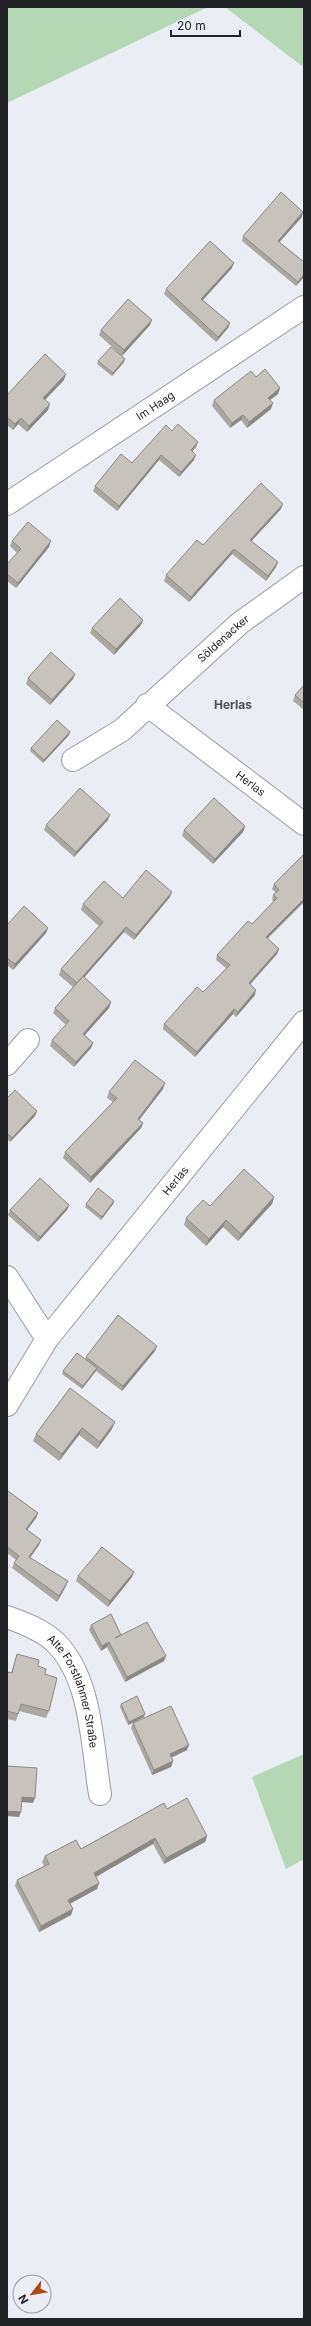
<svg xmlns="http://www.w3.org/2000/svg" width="311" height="2326" font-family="Inter,sans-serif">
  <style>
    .green { fill: #b5d7b6 }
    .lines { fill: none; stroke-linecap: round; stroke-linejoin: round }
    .street-casing { stroke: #989ba1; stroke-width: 24 }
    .street { stroke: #fff; stroke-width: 22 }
    .wall { fill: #aba8a2 }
    .shaded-wall { fill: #8b8884 }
    .building { fill: #c7c3bc; stroke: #8b8884 }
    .labels { text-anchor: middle; stroke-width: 3.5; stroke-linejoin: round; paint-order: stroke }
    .street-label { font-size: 11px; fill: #222326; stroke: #eaedf4 }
    .neighbourhood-label { font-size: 12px; font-weight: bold; fill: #4d4f55; stroke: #eaedf4 }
  </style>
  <rect width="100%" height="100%" fill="#eaedf4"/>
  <path class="green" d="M9,7H208L7,103V10Z
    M225,7H304V63L302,66Z
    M304,1754V1859L286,1869L252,1777Z"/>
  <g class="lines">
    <g class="street-casing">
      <g id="street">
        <path id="s1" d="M7,504L304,307"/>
        <path id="s2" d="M147,705L304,824"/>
        <path id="s3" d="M73,760L122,730L240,623L304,577"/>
        <path d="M7,1064L28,1040"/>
        <path d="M7,1277L47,1339"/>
        <path id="s4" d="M7,1405L47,1339L304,1022"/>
        <path id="s5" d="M7,1617C24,1623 42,1630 55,1642C92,1678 92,1746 100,1794"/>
      </g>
    </g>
    <use href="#street" class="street"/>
  </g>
  <path class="wall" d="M302,217L279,242L304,262V277L296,286L242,241L243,236Z
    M232,268L203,300L230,323L228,328L216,342L164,294L166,289Z
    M150,325L122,356L99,335L101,330Z
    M98,361L124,362L112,376L97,364Z
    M256,377L280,388L278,394L270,400L271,409L247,428L241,420L230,428L212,406L214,400Z
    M64,380L45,400L48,410L27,432L18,424L13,430L7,425V395Z
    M172,431L196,447L192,451L194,460L179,477L159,460L117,511L93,491L95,486L132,463Z
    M281,509L251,541L278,562L276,567L266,581L232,554L189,602L164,581L166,575L203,545Z
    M12,541L49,547L16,588L7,581V564L17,553L10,546Z
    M141,625L114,655L90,633L92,628Z
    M75,674L73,679L50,705L26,684L28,678Z
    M304,685V710L293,701L295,695Z
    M69,735L43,763L30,751L31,748Z
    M108,820L74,857L44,830L46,825Z
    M245,826L243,832L213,864L182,836L184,830Z
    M304,854L268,939L279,949L277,954L250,984L255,995L236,1017L233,1014L195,1057L163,1029L164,1024L203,992L226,968L216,960L217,955L252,924L274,902L272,900L273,895L276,893L272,889L274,884Z
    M170,897L134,940L124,932L84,977L111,1002L109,1008L85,1035L93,1043L91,1048L74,1067L50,1046L52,1040L66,1025L53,1013L55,1008L73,987L59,975L61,969L99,926L81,910L83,904L123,898Z
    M7,925L48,928L46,933L13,970L7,965Z
    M163,1089L139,1120L143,1123L141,1128L90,1183L63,1158L65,1152L113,1102L107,1098L109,1092Z
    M7,1098L35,1116L10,1142L7,1139Z
    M274,1197L272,1204L238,1241L223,1227L206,1246L184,1225L186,1218L210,1206Z
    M114,1201L113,1204L101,1220L85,1207L86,1204Z
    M69,1205L67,1210L38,1242L8,1215L10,1210Z
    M155,1351L122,1391L96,1371L82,1389L62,1374L63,1371L85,1359L86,1357Z
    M70,1388L112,1429L97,1449L79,1435L59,1461L33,1441L36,1434Z
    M7,1493L38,1513L36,1518L27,1530L39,1545L30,1558L66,1586L57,1602L12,1568L14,1563L16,1560L7,1553Z
    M78,1576L132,1577L108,1607L76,1581Z
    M91,1625L121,1635L166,1656L164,1661L125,1682L107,1647L101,1651L89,1630Z
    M17,1654L38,1666L45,1674L49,1711L46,1718L19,1711L16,1721L7,1719V1672L11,1673Z
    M121,1704L144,1717L128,1725L120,1707Z
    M133,1723L187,1750L171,1758L173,1761L171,1767L152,1775L131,1728Z
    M167,1809L207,1836L205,1842L164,1864L153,1844L96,1877L99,1883L97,1889L70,1903L73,1909L71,1915L39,1932L15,1886L17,1880L44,1866L42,1862L45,1856L81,1849Z"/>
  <path class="shaded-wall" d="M303,212L302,217L276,246L278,241Z
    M234,263L232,268L199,304L201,299Z
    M304,274V277L296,286L298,282Z
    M152,320L150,325L122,356L124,350Z
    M230,323L228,328L216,342L218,337Z
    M125,359L124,362L112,376L113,373Z
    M66,374L64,380L41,404L43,398Z
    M280,388L278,394L266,403L268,398Z
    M273,403L271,409L247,428L249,422Z
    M50,404L48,410L27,432L29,426Z
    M243,415L241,420L230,428L232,423Z
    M21,418L18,424L13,430L15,424Z
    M198,442L196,447L189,455L191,450Z
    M161,455L159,460L117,511L119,506Z
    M196,455L194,460L179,477L181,472Z
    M283,504L281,509L248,545L250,540Z
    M51,541L49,547L16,588L18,583Z
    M234,549L232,554L189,602L191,597Z
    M278,562L276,567L266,581L268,576Z
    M143,620L141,625L114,655L116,649Z
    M75,674L73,679L50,705L52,700Z
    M70,732L69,735L43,763L44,760Z
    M110,815L108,820L74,857L76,852Z
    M245,826L243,832L213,864L215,859Z
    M172,892L170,897L134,940L136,935Z
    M304,899V902L264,942L266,937Z
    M126,927L124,932L75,988L77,983Z
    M48,928L46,933L13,970L15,964Z
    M279,949L277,954L247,988L249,983Z
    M256,990L255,995L236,1017L238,1012Z
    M111,1002L109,1008L81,1039L83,1034Z
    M234,1009L233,1014L195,1057L197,1052Z
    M93,1043L91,1048L74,1067L76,1062Z
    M165,1083L163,1089L136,1124L138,1119Z
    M37,1111L35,1116L10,1142L12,1138Z
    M143,1123L141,1128L90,1183L91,1177Z
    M274,1197L272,1204L238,1241L241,1234Z
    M114,1201L113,1204L101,1220L102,1217Z
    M69,1205L67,1210L38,1242L40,1237Z
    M226,1220L223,1227L206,1246L209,1239Z
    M157,1346L155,1351L122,1391L123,1386Z
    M97,1368L96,1371L82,1389L83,1386Z
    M115,1422L112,1429L97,1449L100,1442Z
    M82,1428L79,1435L59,1461L62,1454Z
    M38,1513L36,1518L24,1534L26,1529Z
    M41,1540L39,1545L27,1562L29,1557Z
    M134,1572L132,1577L108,1607L110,1601Z
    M68,1581L66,1586L57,1602L59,1596Z
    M109,1642L107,1647L101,1651L102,1646Z
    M166,1656L164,1661L125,1682L127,1677Z
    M145,1714L144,1717L128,1725L129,1722Z
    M189,1745L187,1750L168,1759L170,1754Z
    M173,1761L171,1767L152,1775L154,1770Z
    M22,1797L35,1798L33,1803L21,1802Z
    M7,1811L21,1812L19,1817L7,1816Z
    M207,1836L205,1842L164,1864L166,1858Z
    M155,1838L153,1844L92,1879L94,1873Z
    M99,1883L97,1889L66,1906L68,1900Z
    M73,1909L71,1915L39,1932L41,1926Z"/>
  <path class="building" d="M281,192L303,212L278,241L304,262V274L298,282L243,236Z
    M210,241L234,263L201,299L230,323L218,337L166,289Z
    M128,299L152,320L124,350L101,330Z
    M111,347L125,359L113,373L98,361Z
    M45,354L66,374L43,398L50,404L29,426L21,418L15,424L7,417V395Z
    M265,369L280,388L268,398L273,403L249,422L243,415L232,423L214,400L251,371L256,377Z
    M178,424L198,442L191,450L196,455L181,472L161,455L119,506L95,486L121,454L132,463L166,425L172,431Z
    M261,483L283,504L250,540L278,562L268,576L234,549L191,597L166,575L197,540L203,545Z
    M28,522L51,541L18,583L7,574V564L21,549L12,541Z
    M120,598L143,620L116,649L92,628Z
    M51,652L75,674L52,700L28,678Z
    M304,685V703L295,695Z
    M57,720L70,732L44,760L31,748Z
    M80,788L110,815L76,852L46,825Z
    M214,798L245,826L215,859L184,830Z
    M304,854V899L266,937L279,949L249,983L256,990L238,1012L234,1009L197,1052L164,1024L197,987L203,992L230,965L217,955L248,921L252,924L277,898L273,895L279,890L274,884Z
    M146,870L172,892L136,935L126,927L77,983L61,969L103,922L83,904L104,881L123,898Z
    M24,906L48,928L15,964L7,958V925Z
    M83,976L111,1002L83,1034L93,1043L76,1062L52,1040L69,1021L55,1008Z
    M135,1060L165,1083L138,1119L143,1123L91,1177L65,1152L117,1098L109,1092Z
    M15,1090L37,1111L12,1138L7,1133V1098Z
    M244,1169L274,1197L241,1234L226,1220L209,1239L186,1218L203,1200L210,1206Z
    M40,1178L69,1205L40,1237L10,1210Z
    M98,1188L114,1201L102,1217L86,1204Z
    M118,1315L157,1346L123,1386L86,1357Z
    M77,1353L97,1368L83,1386L63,1371Z
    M70,1388L115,1422L100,1442L82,1428L62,1454L36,1434Z
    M8,1491L38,1513L26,1529L41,1540L29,1557L68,1581L59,1596L14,1563L19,1556L7,1547V1493Z
    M102,1547L134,1572L110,1601L78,1576Z
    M111,1614L121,1635L115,1638L147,1622L166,1656L127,1677L109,1642L102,1646L91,1625Z
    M17,1654L39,1660L38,1666L46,1669L45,1674L57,1678L49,1711L21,1704L18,1714L7,1711V1672L12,1673Z
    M137,1696L145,1714L129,1722L121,1704Z
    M171,1706L189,1745L170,1754L173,1761L154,1770L133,1723Z
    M7,1766L37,1768L35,1798L22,1797L21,1812L7,1811Z
    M187,1798L207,1836L166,1858L155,1838L94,1873L99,1883L68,1900L73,1909L41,1926L17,1880L49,1864L45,1856L76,1840L81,1849L164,1803L167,1809Z"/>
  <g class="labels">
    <g class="street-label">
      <text dy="4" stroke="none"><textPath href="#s1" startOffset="178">Im Haag</textPath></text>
      <text dy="4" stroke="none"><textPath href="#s3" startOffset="194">Söldenacker</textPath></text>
      <text dy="4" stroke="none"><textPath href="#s2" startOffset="130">Herlas</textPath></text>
      <text dy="4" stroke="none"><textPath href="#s4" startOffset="281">Herlas</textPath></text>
      <text dy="4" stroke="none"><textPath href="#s5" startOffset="108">Alte Forstlahmer Straße</textPath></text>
    </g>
    <g class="neighbourhood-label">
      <text x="233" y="709">Herlas</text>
    </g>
  </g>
  <rect width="311" height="2326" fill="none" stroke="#222326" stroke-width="16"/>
  <g transform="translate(32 2294) rotate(239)"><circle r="19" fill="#eaedf4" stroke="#9a9ca2"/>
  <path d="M0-3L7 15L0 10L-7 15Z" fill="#ac4913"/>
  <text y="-6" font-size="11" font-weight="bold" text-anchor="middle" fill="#222326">N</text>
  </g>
  <path d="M171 30v6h69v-6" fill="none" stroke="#222326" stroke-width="2"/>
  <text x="177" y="30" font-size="12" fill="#222326" stroke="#eaedf4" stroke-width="3" paint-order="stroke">20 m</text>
</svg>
